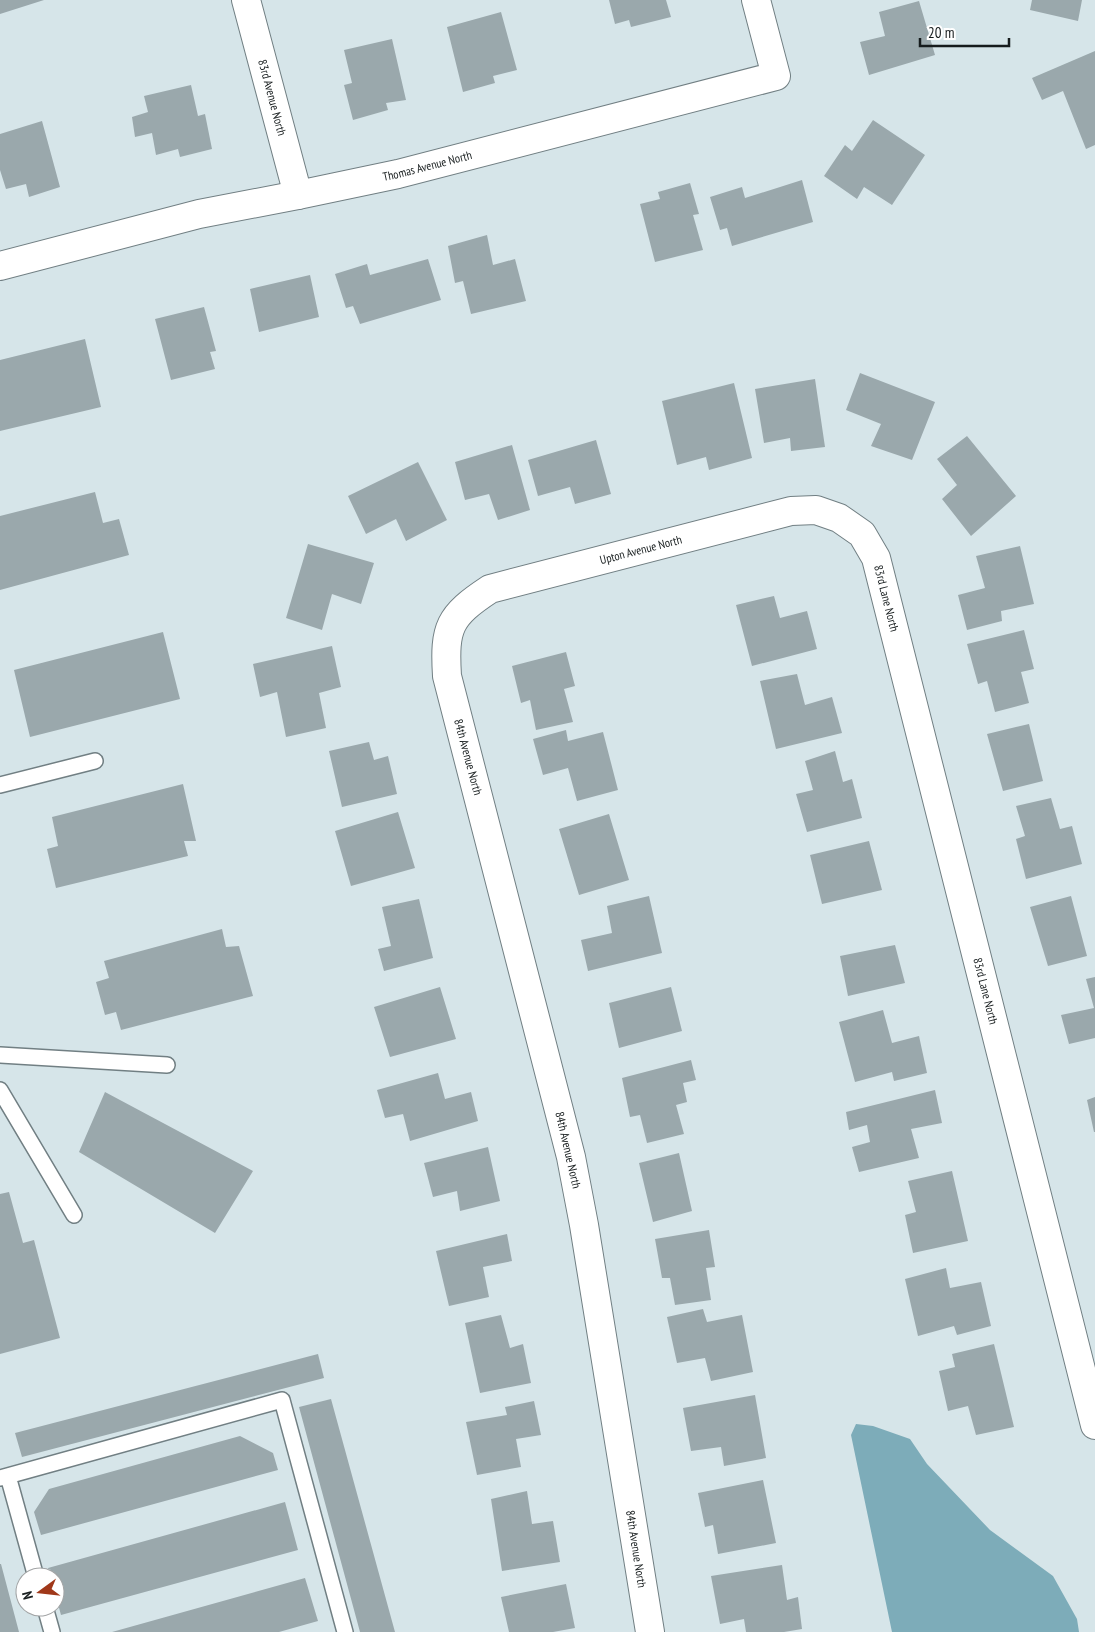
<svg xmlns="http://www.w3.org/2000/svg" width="1095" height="1632" font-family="'PT Sans Narrow',sans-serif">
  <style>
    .water { fill: #7dacb9 }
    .building { fill: #9aa8ac }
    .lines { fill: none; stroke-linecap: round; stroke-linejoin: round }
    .lane-casing { stroke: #717f83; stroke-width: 18 }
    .street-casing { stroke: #717f83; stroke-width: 30 }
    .lane { stroke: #fff; stroke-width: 15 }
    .street { stroke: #fff; stroke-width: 28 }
    .labels { text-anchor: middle; stroke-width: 4; stroke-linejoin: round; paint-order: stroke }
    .street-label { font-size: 12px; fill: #161c1d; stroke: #fff }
  </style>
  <rect width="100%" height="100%" fill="#d6e5e9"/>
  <path class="water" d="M856,1424L873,1426L910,1439L927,1464L990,1530L1053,1576L1077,1619L1079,1632H892L851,1435Z"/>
  <path class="building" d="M0,0H44L0,14Z
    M609,0H666L671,17L631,27L629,20L615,24Z
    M1032,0H1082L1078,21L1030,10Z
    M919,1L935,55L869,75L860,42L885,36L879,12Z
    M501,12L517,70L493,76L495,83L463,92L447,27Z
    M392,39L406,100L386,103L388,110L353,120L344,85L352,83L344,50Z
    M1095,51V145L1086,149L1063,91L1042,100L1032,78Z
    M191,85L198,116L205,114L212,149L180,157L178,149L156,155L152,133L135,137L132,117L148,112L144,96Z
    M873,120L925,155L892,205L864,187L857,199L824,176L845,145L852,151Z
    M42,121L60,187L29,197L26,184L6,189L0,170V134Z
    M802,180L813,222L732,246L727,228L720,230L710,197L742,187L745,198Z
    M690,183L699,214L693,215L703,250L655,262L640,204L660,199L658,192Z
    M487,235L493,265L515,259L526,301L471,314L463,281L455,283L448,246Z
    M428,259L441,300L360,324L353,306L346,308L335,274L367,264L370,275Z
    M310,275L319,317L259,332L250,289Z
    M204,307L216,351L210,352L215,369L171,380L155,319Z
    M85,339L101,407L0,431V360Z
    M860,373L935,402L912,460L871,446L881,424L846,410Z
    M815,379L825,447L791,451L790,438L764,443L755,389Z
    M734,383L752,458L709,470L706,457L677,465L662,401Z
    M967,436L1016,496L971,536L942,499L957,485L937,459Z
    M596,440L611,494L575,504L570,487L538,496L528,460Z
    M512,445L530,510L498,520L489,494L465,500L455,462Z
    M418,462L447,520L406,541L396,519L366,534L348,496Z
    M95,492L103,523L119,519L129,555L0,590V516Z
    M308,544L374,563L361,604L332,594L322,630L286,618Z
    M1020,546L1034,604L1001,611L1002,621L967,630L958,595L985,588L976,556Z
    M774,596L780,618L807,611L817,649L752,666L736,605Z
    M1024,630L1034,669L1021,672L1029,703L995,712L987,681L978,684L967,644Z
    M163,632L180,699L30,737L14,670Z
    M332,646L341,687L319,693L326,728L286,737L277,692L260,697L253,664Z
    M566,652L575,686L564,689L573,722L536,730L530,700L521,703L512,666Z
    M797,674L805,705L832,697L842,733L776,749L760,681Z
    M1029,724L1043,781L1003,791L987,734Z
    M566,730L568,741L603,732L618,790L577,801L568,768L543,775L533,739Z
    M369,742L374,760L388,756L397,794L342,807L329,751Z
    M835,751L843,782L852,779L862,818L807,832L796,794L813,790L805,761Z
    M183,784L196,841H184L188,856L56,888L47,849L58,846L52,817Z
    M1051,798L1060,829L1072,826L1082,864L1026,879L1016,839L1025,836L1016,806Z
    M398,812L415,868L351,886L335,831Z
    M609,814L629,880L579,895L559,829Z
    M869,841L882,890L822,904L810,855Z
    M649,896L662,953L588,971L581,940L612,933L607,906Z
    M1071,896L1087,956L1048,966L1030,907Z
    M419,899L433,958L384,971L378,949L391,946L382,907Z
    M222,929L226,947L239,946L253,996L121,1030L116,1012L105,1015L96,982L109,978L104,961Z
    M895,945L905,983L848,996L840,956Z
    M1095,977V1038L1069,1044L1061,1015L1094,1008L1086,979Z
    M440,987L456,1039L390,1057L374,1007Z
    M671,987L682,1031L619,1048L609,1003Z
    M883,1010L892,1043L919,1036L927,1073L894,1081L892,1072L855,1082L839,1022Z
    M691,1060L696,1080L683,1083L687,1102L676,1105L684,1134L647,1143L640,1115L630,1117L622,1078Z
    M438,1073L445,1099L471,1092L478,1121L410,1141L403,1114L385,1118L377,1090Z
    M935,1090L942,1123L911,1129L919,1158L859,1172L852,1147L870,1142L867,1125L849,1130L846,1112Z
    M105,1092L253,1171L215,1233L79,1152Z
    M1095,1097V1132H1094L1087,1100Z
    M488,1147L500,1201L460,1211L457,1191L433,1197L424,1163Z
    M679,1153L692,1211L653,1222L639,1163Z
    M952,1171L968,1241L913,1253L905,1215L916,1212L908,1181Z
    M9,1192L23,1243L34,1240L60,1338L0,1354V1194Z
    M709,1230L715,1267L706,1268L711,1300L675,1305L670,1278H662L655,1239Z
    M507,1234L512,1261L483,1267L489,1297L449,1306L436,1251Z
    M946,1268L950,1288L981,1282L991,1326L957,1335L954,1326L918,1336L905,1279Z
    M703,1309L707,1322L742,1315L753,1372L711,1381L705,1358L677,1363L667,1317Z
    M501,1315L510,1348L523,1344L531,1383L480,1393L465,1323Z
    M994,1344L1014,1427L976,1435L968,1406L948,1411L939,1371L955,1367L952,1354Z
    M318,1354L324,1378L22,1457L15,1433Z
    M755,1395L766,1458L724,1466L721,1447L691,1451L683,1408Z
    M331,1399L395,1632H360L299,1407Z
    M534,1401L541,1435L516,1439L521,1467L477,1475L466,1422L507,1415L505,1407Z
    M240,1436L273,1453L278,1470L41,1535L34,1512L49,1489Z
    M763,1480L776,1543L718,1554L713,1525L705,1527L698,1493Z
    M527,1491L532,1524L553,1521L560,1562L502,1571L491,1499Z
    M285,1502L298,1550L61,1615L55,1593V1577H51L48,1568Z
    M0,1564H1L19,1632H0Z
    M782,1565L787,1600L798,1597L802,1629L784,1632H746L744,1619L720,1624L711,1576Z
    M305,1578L318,1621L279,1632H112Z
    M566,1584L575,1628L553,1632H509L501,1597Z"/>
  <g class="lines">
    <g class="lane-casing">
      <path id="lane" d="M0,785L95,761
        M0,1055L167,1065
        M0,1090L74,1215
        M8,1476L36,1577
        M0,1478L282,1400L345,1632
        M45,1607L52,1632"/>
    </g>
    <g class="street-casing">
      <g id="street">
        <path id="s1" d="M246,0L298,195"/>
        <path id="s2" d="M0,266L199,214L298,195L398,174L776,76L756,0"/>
        <path id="s3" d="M650,1632L584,1225L571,1157L447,676C444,627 449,616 490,589L791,511L816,510L839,518L862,534L876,558L1095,1425"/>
      </g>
    </g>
    <use href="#lane" class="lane"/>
    <use href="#street" class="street"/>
  </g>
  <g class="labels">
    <g class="street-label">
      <text dy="4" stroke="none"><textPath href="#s1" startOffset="101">83rd Avenue North</textPath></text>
      <text dy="4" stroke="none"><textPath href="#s2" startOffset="439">Thomas Avenue North</textPath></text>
      <text dy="4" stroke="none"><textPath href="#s3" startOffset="1239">Upton Avenue North</textPath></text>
      <text dy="4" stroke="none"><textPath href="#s3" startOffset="1541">83rd Lane North</textPath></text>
      <text transform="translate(468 757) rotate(75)" y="4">84th Avenue North</text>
      <text dy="4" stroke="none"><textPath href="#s3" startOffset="1946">83rd Lane North</textPath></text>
      <text transform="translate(568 1150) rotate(77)" y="4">84th Avenue North</text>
      <text transform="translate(636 1549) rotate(81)" y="4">84th Avenue North</text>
    </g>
  </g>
  <g transform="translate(40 1592) rotate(255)"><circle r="24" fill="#ffffff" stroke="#a2a4a5"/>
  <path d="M0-4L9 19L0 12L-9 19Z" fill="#a0381a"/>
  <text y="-8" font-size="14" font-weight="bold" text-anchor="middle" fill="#161c1d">N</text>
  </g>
  <path d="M920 38v8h89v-8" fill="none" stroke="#161c1d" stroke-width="2.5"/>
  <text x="928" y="38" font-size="15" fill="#161c1d" stroke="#ffffff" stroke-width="4" paint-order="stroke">20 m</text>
</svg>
